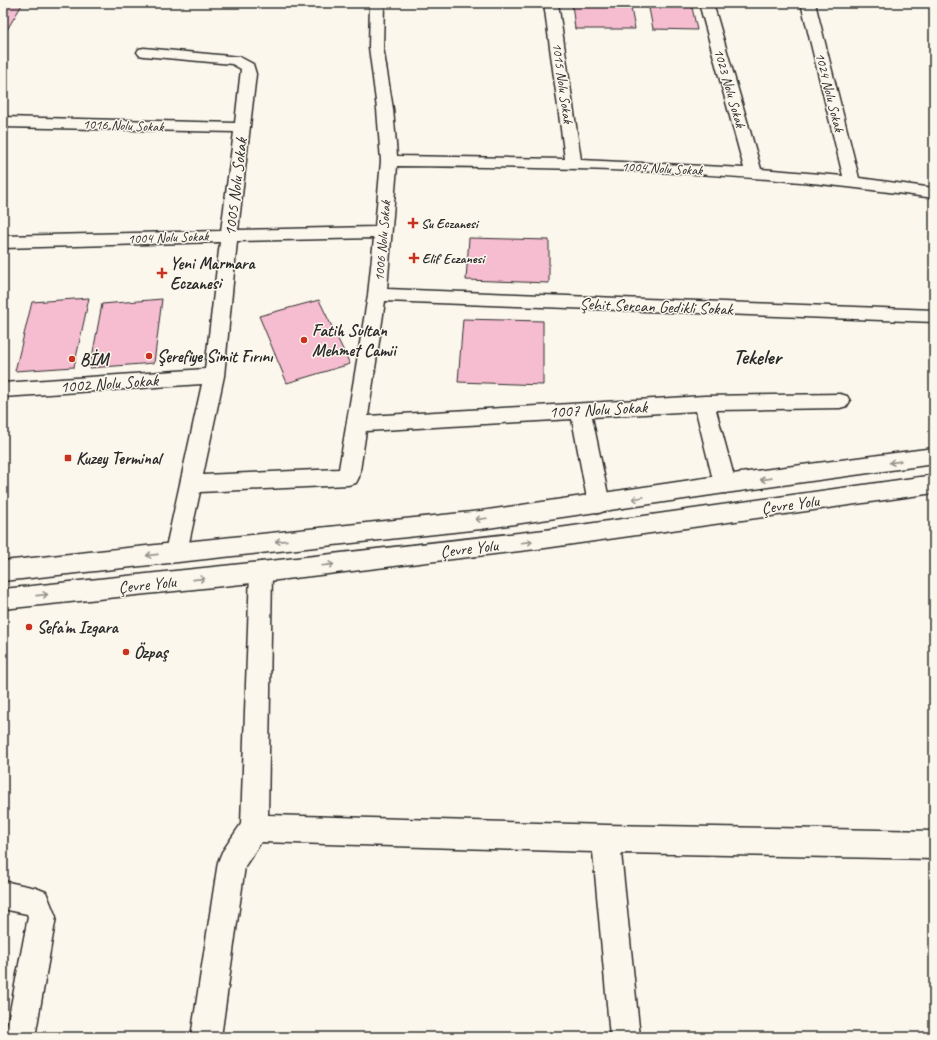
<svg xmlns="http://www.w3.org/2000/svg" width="937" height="1040" font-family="Caveat,sans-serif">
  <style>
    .building { fill: #f6bdd0; stroke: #2b2b2b }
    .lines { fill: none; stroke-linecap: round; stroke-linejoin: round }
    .street-casing { stroke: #2b2b2b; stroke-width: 3 }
    .primary-casing { stroke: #2b2b2b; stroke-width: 3 }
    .street { fill: #fbf7ec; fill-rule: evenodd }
    .primary { fill: #fbf7ec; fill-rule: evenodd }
    .oneway { stroke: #93918c }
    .poi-dot { fill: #c8321e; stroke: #fbf7ec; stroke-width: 1.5 }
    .labels { text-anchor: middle; stroke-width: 3; stroke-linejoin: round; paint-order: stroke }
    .far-street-label { font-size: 14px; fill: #2b2b2b; stroke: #fbf7ec }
    .far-poi-label { font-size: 14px; font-weight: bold; fill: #2b2b2b; stroke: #fbf7ec; text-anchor: start }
    .street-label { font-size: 17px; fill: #2b2b2b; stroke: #fbf7ec }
    .poi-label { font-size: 17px; font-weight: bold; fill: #2b2b2b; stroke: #fbf7ec; text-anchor: start }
    .district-label { font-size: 21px; font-weight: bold; fill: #2b2b2b; stroke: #fbf7ec }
  </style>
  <rect width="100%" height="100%" fill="#fbf7ec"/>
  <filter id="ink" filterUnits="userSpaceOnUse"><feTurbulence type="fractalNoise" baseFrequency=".025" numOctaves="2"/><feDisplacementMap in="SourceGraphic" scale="8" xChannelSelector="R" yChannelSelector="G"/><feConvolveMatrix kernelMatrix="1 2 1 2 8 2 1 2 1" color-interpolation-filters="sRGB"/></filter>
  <g filter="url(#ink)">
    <path class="building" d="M3,3H23L5,33H3Z
      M572,3H630L635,29H575Z
      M648,3H691L697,30L653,29Z
      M469,238L549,240V283L466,280Z
      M89,298L74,367L15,371L32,302Z
      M162,299L154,363L90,368L102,304Z
      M319,300L350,364L287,383L259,316Z
      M463,319L543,321V385L458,382Z"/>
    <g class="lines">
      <g class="street-casing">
        <path id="street" d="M370,3H384L383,47L393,109L397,156L565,159L544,3H558L581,160L744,168L699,3H713L761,169L843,176L801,3H815L859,178L934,188V198C882,191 830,184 778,180C651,169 524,167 397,166L387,289L934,310V322L385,301L368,416L704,396L840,394L847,396L850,401L847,406L840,408L716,410L736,484L733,490L725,493L717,490L714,484L696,411L592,417L610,504L607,510L599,513L591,510L588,504L572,419L366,431L359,477L356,483L348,485L200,492L187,552L184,559L176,561L168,559L165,552L202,384L3,397V383L205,369L220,242L3,248V236L221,231L234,132L3,127V117L235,123L241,69L232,64L144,56L139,55L137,52L139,49L144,48L240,57L253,64L256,74L238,230L375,227L381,161L377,109L369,47ZM374,238L368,295L339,469L203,475L224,376L237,241Z
          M261,562L269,565L272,572L268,815L606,825L934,831V859L621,853L640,1037H610L593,852L261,842L245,866L221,1037H191L218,862L222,852L241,824L250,572L253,565Z
          M3,881L36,888L46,892L56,917L35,1037H5L28,917L27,914L3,909Z"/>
      </g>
      <g class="primary-casing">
        <path id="primary" d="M934,448V464L725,493L481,529L3,581V561L481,511L725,475Z
          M934,475V493L545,548L261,582L3,609V589L261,562L545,530Z"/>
      </g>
      <use href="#street" class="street"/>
      <use href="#primary" class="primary"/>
    </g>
    <defs><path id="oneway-shaft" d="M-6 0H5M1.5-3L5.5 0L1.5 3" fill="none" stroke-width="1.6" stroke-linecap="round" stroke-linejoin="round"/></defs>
    <g class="oneway">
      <use href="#oneway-shaft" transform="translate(895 462) rotate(172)"/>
      <use href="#oneway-shaft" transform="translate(766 479) rotate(172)"/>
      <use href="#oneway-shaft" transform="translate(638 498) rotate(171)"/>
      <use href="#oneway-shaft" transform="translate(481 519) rotate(173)"/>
      <use href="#oneway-shaft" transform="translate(281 541) rotate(174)"/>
      <use href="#oneway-shaft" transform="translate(527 542) rotate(-7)"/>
      <use href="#oneway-shaft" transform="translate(152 555) rotate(174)"/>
      <use href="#oneway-shaft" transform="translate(328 565) rotate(-7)"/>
      <use href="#oneway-shaft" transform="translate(199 579) rotate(-6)"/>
      <use href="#oneway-shaft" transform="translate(42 595) rotate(-6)"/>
    </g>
  </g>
  <g class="poi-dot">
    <path d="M411 217h4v4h4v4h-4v4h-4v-4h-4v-4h4z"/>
    <path d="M412 252h4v4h4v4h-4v4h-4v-4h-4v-4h4z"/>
    <path d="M160 267h4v4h4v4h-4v4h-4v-4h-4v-4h4z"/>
    <circle cx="304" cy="340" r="4"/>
    <circle cx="149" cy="356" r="4"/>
    <circle cx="72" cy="359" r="4"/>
    <rect x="64" y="454" width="8" height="8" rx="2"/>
    <circle cx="29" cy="627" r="4"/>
    <circle cx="126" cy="652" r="4"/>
  </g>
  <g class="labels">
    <g class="far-street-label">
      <text transform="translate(563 83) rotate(82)" y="5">1015 Nolu Sokak</text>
      <text transform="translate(730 88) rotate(74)" y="5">1023 Nolu Sokak</text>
      <text transform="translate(830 92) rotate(76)" y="5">1024 Nolu Sokak</text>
      <text transform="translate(123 125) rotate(2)" y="5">1016 Nolu Sokak</text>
      <text transform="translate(662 168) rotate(3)" y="5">1004 Nolu Sokak</text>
      <text transform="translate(168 237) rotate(-2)" y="5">1004 Nolu Sokak</text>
      <text transform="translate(382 241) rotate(-85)" y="5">1006 Nolu Sokak</text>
    </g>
    <g class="far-poi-label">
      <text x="421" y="228">Su Eczanesi</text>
      <text x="422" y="263">Elif Eczanesi</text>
    </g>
    <g class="street-label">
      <text transform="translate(235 187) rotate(-83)" y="6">1005 Nolu Sokak</text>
      <text transform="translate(656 306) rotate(2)" y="6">Şehit Sercan Gedikli Sokak</text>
      <text transform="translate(109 383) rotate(-4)" y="6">1002 Nolu Sokak</text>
      <text transform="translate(598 409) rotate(-3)" y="6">1007 Nolu Sokak</text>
      <text transform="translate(790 504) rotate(-8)" y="6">Çevre Yolu</text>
      <text transform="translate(469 548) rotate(-7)" y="6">Çevre Yolu</text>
      <text transform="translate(147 584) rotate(-6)" y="6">Çevre Yolu</text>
    </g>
    <g class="poi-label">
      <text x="170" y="269">Yeni Marmara<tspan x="170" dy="20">Eczanesi</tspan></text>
      <text x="312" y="336">Fatih Sultan<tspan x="312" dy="20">Mehmet Camii</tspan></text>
      <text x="157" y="362">Şerefiye Simit Fırını</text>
      <text x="80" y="365">BİM</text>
      <text x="76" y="464">Kuzey Terminal</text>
      <text x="37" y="633">Sefa'm Izgara</text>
      <text x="134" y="658">Özpaş</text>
    </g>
    <g class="district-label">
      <text x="757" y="364">Tekeler</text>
    </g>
  </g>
  <rect width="937" height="1040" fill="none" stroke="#fbf7ec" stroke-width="16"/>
  <rect x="8" y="8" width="921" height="1024" fill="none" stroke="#2b2b2b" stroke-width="1.5" filter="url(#ink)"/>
</svg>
